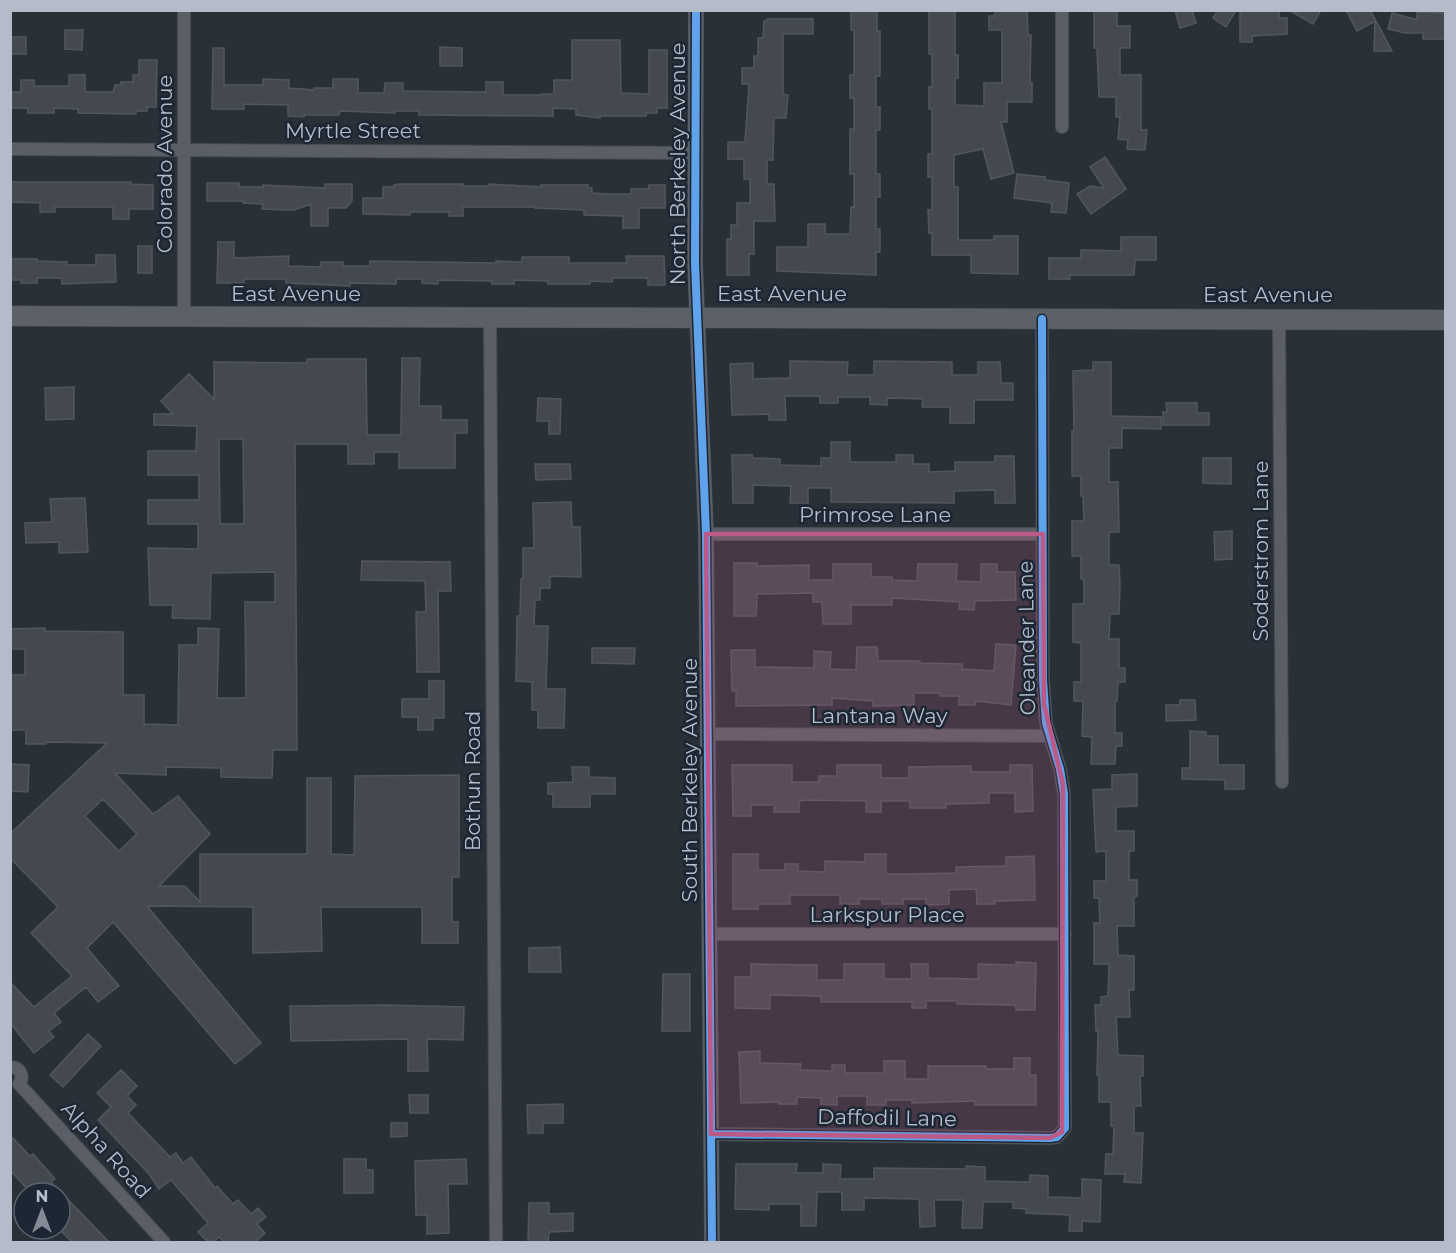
<svg xmlns="http://www.w3.org/2000/svg" width="1456" height="1253" font-family="Montserrat,sans-serif">
  <style>
    .building { fill: #444950; stroke: #52575f; stroke-width: 1.5; fill-rule: evenodd }
    .lines { fill: none; stroke-linecap: round; stroke-linejoin: round }
    .minor-casing { stroke: #484c53; stroke-width: 14 }
    .tertiary-casing { stroke: #484c53; stroke-width: 16 }
    .primary-casing { stroke: #484c55; stroke-width: 21 }
    .minor { stroke: #5a5e66; stroke-width: 12 }
    .tertiary { stroke: #5a5e66; stroke-width: 15 }
    .primary { stroke: #5c6168; stroke-width: 20 }
    .cycleway-casing { stroke: #1d2633; stroke-width: 11 }
    .cycleway { stroke: #60a3ed; stroke-width: 8 }
    .marked { fill: #bc5a87; fill-opacity: 0.2; stroke: #bc5a87; stroke-width: 4.5; stroke-linejoin: round }
    .labels { text-anchor: middle; stroke-width: 5; stroke-linejoin: round; paint-order: stroke }
    .street-label { font-size: 21px; fill: #b4bcc9; stroke: #1d2633 }
  </style>
  <rect width="100%" height="100%" fill="#2a3038"/>
  <path class="building" d="M851,10H877V31H880V76H876V107H880V130H876V174H880V197H876V229H880V252H876V275L777,271V247H808V224H825V234H850L851,207H854V174H850V129H854V98H850V75H854V30H851Z
    M929,10H955V55H958V78H955V105L984,106V83H1002V30H989V16H995V10H1027L1028,35H1031L1030,83H1032V102H1007V122H1001L1014,173L991,179L983,149L954,155V187H958V240H994V236H1018V274L971,273V255H932V233H929L928,210H932V177H928V154H932V109H929V87H932V54H929Z
    M1094,10H1117V26H1130V48H1120V75H1141V130H1147L1145,150L1127,149L1128,140L1118,139L1120,117H1116V97H1099L1097,48H1094Z
    M1175,10H1192L1196,23L1180,28Z
    M1218,10H1236L1226,27L1213,18Z
    M1255,10H1279V18H1287V34L1252,36V42H1240V12Z
    M1289,10H1321L1313,24Z
    M1346,10H1370L1392,51H1374L1375,21L1357,31Z
    M1417,12L1446,13V39H1423V33H1405L1388,29L1392,13L1417,20Z
    M767,19H813V34H783V94L788,95L786,118H774L773,160H767V184H774L775,221H754V254H749V275H727V239H731V225H737V203H750V179H744V159H728V142H745L749,84H742V68H754V56H758V38H763L764,21H767Z
    M65,30H83L82,50L65,49Z
    M10,37H26V54H10Z
    M572,40H620L621,93L649,94V50H667V108H657V113H646V116H600V118L576,115V109L553,108V116L419,115V111H395V113L340,111L339,115H304V117L288,116V105L244,104V109H212L213,48H224V85H263V79L289,80V88L314,90V88H333V79H358V93H384L385,83H403V91L486,92V82H503V95H542V94H554V80H572Z
    M440,47L462,48V66H440Z
    M139,60H157L156,107H147V111H136V114L78,113V109L54,108V113H28V108H12V92H21V80H34V86H69V75H85V92H113L115,85H121V82H133V75H139Z
    M1105,157L1126,189L1091,214L1077,194L1090,186L1104,188L1090,167Z
    M1017,174L1045,177V180L1069,183L1066,213L1051,212L1052,203L1014,198Z
    M10,182H131V184L153,185V209H129V219H113V207H55V212H40V203L10,202Z
    M207,183H239V187H263V185L325,188V184H352V201L346,208H328V226H311V204L294,210H287L262,209L263,204L243,203L244,201H207Z
    M398,184H463V186H489V184L541,187V185H588V188H592V193L608,194H631V189H649V185H665V208H639V228H623V216L584,215V210L535,208V207H463V216H449V212H410V215L363,214V198H383V187H394V185Z
    M1121,237H1156V260H1135L1134,275H1070V279H1049V258H1081V250L1121,251Z
    M218,242H234V258L289,256L288,266L320,267L321,262H343V266H370V261L496,263V261L522,262V257H569V263H627L626,256H664L665,285H648V278H612V282L590,281V284H548V281L514,280V284H492V281L438,280V284L422,283V279H396V284L350,283V286L286,283V279H244V283H217Z
    M138,246H152V273H138Z
    M96,255H115L116,282L62,284V278H37V283H21V280H10V259H37V261L67,262V265H96Z
    M402,358H420L419,406H441V420H467V433H455V468H399V452H374V464H348V444H295L297,750H273L272,778L221,777V768L166,767V775L115,773L153,814L178,796L210,834L159,886H185L200,902V854H307V778H331V854L354,855L355,776L459,775V877H452V922H458V943H422V907H321L322,951L253,953V907L147,906L261,1043L235,1064L113,922L87,948L119,986L98,1002L86,987L54,1013L61,1022L49,1031L54,1037L34,1053L10,1023V982L34,1007L72,976L31,933L58,907L10,858V834L107,743L46,742V744H26V730H10V675H25V649H10V629L45,628V631L123,632V695H144V724L178,725L179,645H198V628L219,629L217,698H246L245,602H275V572L211,573L210,619L172,618L173,605H150L148,548L198,549V524H148V500H199V475H148V451H196L197,426L154,425V414H173L161,401L189,374L214,399V362L307,363V359H366L367,435H401ZM219,439H243L244,524H220ZM103,799L137,834L119,851L85,816Z
    M790,361L848,362L847,375H874V361L952,362V375H978V362H1000L1001,383H1013V400H974V423H950V407H922L923,399L887,398V405L870,404V397H838V403H820V396H785L786,420H769V414L732,415L730,364L753,363V379L790,378Z
    M1093,362H1111V416L1161,417V429L1122,428V448H1109V482H1118L1119,532H1109V565H1119L1120,584L1119,614H1110L1109,639H1119V668H1125V682H1118L1117,701H1115V733H1122V746H1116L1115,764H1091L1092,737L1082,736L1083,701H1074V682H1081V643L1073,642V604H1084V579H1081V556H1072V521H1084L1083,496H1081V476H1072V431H1074L1073,371L1093,370Z
    M74,387V419L46,420L45,388Z
    M538,398L561,399L560,434H549V421H537Z
    M1166,403H1197V413H1209V425H1163V412H1167Z
    M831,442H850V462H896V455H913V464H929V472L955,471V462H995V456H1014L1015,503H995V490L954,491V503L831,502V488H808V503H790L791,486L753,485V503H733L732,455H752L753,458L780,459V465L821,466V458H831Z
    M1203,458H1231V484L1203,483Z
    M535,464H570L571,479L536,480Z
    M85,498L88,552L59,553V542L26,543L25,523L52,522L50,499Z
    M571,502L572,527H580L581,577L550,576V588H540V600H535L534,626H548L546,689H565L564,728H538V710H532V682L516,681L517,616H520L521,579H523V548H534L533,503Z
    M1232,531V559L1215,560L1214,532Z
    M362,561L450,562L451,591H438L439,672H417L416,612H426L425,581L361,580Z
    M734,563H757V566L809,565V580H833V564H871V577H892V580L917,581L918,564H957L956,581L981,582V564H997V572H1015L1016,600L975,601L974,610L959,609L960,602L892,598V605H851V624H823L822,602H813V593L757,594L756,616H734Z
    M996,644L1016,645L1011,705L976,701L975,705H959V696H940V693H914V705L873,706V701L832,698V705L736,706V691H732L731,650H755V667L814,668V651L831,652L830,669L856,670L857,647H877L878,661H920V663L962,664V669L994,671Z
    M592,648H635L634,664L592,663Z
    M429,681H444V718H433V730H418V717H402V699H429Z
    M1180,700H1195L1196,720L1166,721V705H1180Z
    M1190,731L1206,732V736H1218V765H1244V789H1225V780L1182,779V768H1190Z
    M10,764L29,765L28,792L10,791Z
    M732,765H792V782H819V776H837V765H881V778H909V767L971,766V772H1010V765H1032L1033,811L1015,812V793H989V803L946,804V808H910V801H881V812H866V801L807,800L799,801V812H774V805H751V816H733Z
    M572,767H589V777L615,778V794H590V807H553V794H548V783L573,782Z
    M1137,774V806L1116,807V831H1134V851H1129V880H1137V896L1134,897V926H1117L1118,955L1134,956V990H1129L1130,1017H1116L1118,1055L1143,1056V1076H1140L1141,1106H1134V1133H1143L1141,1183L1124,1182L1125,1174H1105L1106,1154H1113L1114,1126H1111V1102H1099V1075H1097L1098,1031H1096L1095,1005H1101V997L1108,996L1109,964H1094V923H1100L1099,898H1094V881H1106V851L1096,852L1093,790L1112,789V775Z
    M733,854H758V870H785V864H798V871L825,872V861L865,862V854H886V874H910L956,873V867L1006,866V857L1034,856L1035,900L995,901V904H977L976,889L949,890V904L926,905V899H903V904H882V899H859V904H840V895H790V904H758V909H733Z
    M560,947L561,972H529V948Z
    M1016,962L1036,963L1035,1010H1016V1005L957,1004V1001H926V1008H912V1002H821V996L770,995V1009L735,1008V977H751V964L817,965V980H844V964H884V979H912L911,964H928V978L978,979V964L1016,965Z
    M663,974H690V1031H662Z
    M388,1005L464,1007L463,1040L427,1039L428,1071H408V1039L291,1041L290,1006Z
    M88,1034L101,1046L63,1087L50,1075Z
    M760,1051V1063L801,1064L800,1070L832,1071V1065H845V1073H884V1061H905V1079H928V1066H986V1069H1014V1058H1030V1075H1036V1105H975V1101L912,1103V1100H886V1105H867V1096H837V1105L821,1104V1098L797,1097V1104H779V1102L741,1103L739,1052Z
    M121,1070L137,1086L127,1096L136,1105L128,1113L170,1157L176,1153L183,1163L191,1157L215,1188L217,1186L233,1204L238,1200L251,1214L258,1208L266,1217L257,1224L265,1233L255,1242H224L219,1237L213,1242H208L198,1232L208,1223L171,1180L159,1189L149,1174L98,1120L111,1107L97,1093Z
    M409,1095H428V1113H410Z
    M563,1104V1123H543V1133H528L527,1105Z
    M391,1123H407V1136L391,1137Z
    M10,1135L30,1156L33,1154L55,1179L51,1182L109,1242H72L60,1230V1193H31L10,1170Z
    M344,1159H366V1170H373V1193H344Z
    M466,1159L467,1184H448L449,1233L427,1234V1215H416L415,1161Z
    M736,1164H797L796,1173H823V1164L841,1165L840,1179H874V1168L966,1169V1166L985,1167V1181L1030,1182V1175L1048,1176V1197L1082,1198V1179L1101,1180L1100,1222L1082,1221V1231H1069L1070,1215L1026,1213V1209L1013,1208V1202H983L982,1228H962L963,1200H934L935,1226L920,1227L919,1199L864,1198V1210H842V1192H817L816,1226H801V1204H769V1210L735,1209Z
    M529,1203H549V1214L573,1213V1231L549,1232L548,1242H528Z"/>
  <g class="lines">
    <g class="minor-casing">
      <path id="minor" d="M1062,10V127
        M10,149L696,153
        M184,317V10
        M490,319L496,1242
        M1279,319L1282,782
        M706,534H1043
        M708,734L1049,736
        M709,934H1065
        M10,1067C20,1067 25,1076 19,1084
        M19,1084L164,1242
        M711,1134L1050,1138L1057,1137L1065,1128L1064,794L1060,769L1046,723L1043,680L1042,319"/>
    </g>
    <g class="tertiary-casing">
      <path id="tertiary" d="M696,10L695,263L706,534L712,1242"/>
    </g>
    <g class="primary-casing">
      <path id="primary" d="M10,316L1446,320"/>
    </g>
    <use href="#minor" class="minor"/>
    <use href="#tertiary" class="tertiary"/>
    <use href="#primary" class="primary"/>
    <g class="cycleway-casing">
      <path id="cycleway" d="M696,10L695,263L706,534L712,1242
        M711,1134L1050,1138L1057,1137L1065,1128L1064,794L1060,769L1046,723L1043,680L1042,319"/>
    </g>
    <use href="#cycleway" class="cycleway"/>
  </g>
  <path class="marked" d="M706,534H1043L1044,704L1063,784L1062,1132L1050,1138L711,1134Z"/>
  <g class="labels">
    <g class="street-label">
      <text x="353" y="138">Myrtle Street</text>
      <text transform="translate(165 164) rotate(-90)" y="7">Colorado Avenue</text>
      <text transform="translate(678 164) rotate(-90)" y="7">North Berkeley Avenue</text>
      <text x="296" y="301">East Avenue</text>
      <text x="782" y="301">East Avenue</text>
      <text x="1268" y="302">East Avenue</text>
      <text x="875" y="522">Primrose Lane</text>
      <text transform="translate(1261 551) rotate(-90)" y="7">Soderstrom Lane</text>
      <text transform="translate(1027 638) rotate(-91)" y="7">Oleander Lane</text>
      <text x="879" y="723">Lantana Way</text>
      <text transform="translate(690 780) rotate(-90)" y="7">South Berkeley Avenue</text>
      <text transform="translate(473 781) rotate(-90)" y="7">Bothun Road</text>
      <text x="887" y="922">Larkspur Place</text>
      <text transform="translate(887 1118) rotate(1)" y="7">Daffodil Lane</text>
      <text transform="translate(106 1150) rotate(48)" y="7">Alpha Road</text>
    </g>
  </g>
  <rect width="1456" height="1253" fill="none" stroke="#b4bcc9" stroke-width="24"/>
  <g transform="translate(42 1211)"><circle r="28" fill="#1d2633" stroke="#59626f" stroke-width="1.5"/>
  <path d="M0-4.5L10 22L0 15L-10 22Z" fill="#848b96"/>
  <text y="-9" font-size="16" font-weight="bold" text-anchor="middle" fill="#b4bcc9">N</text>
  </g>
</svg>
